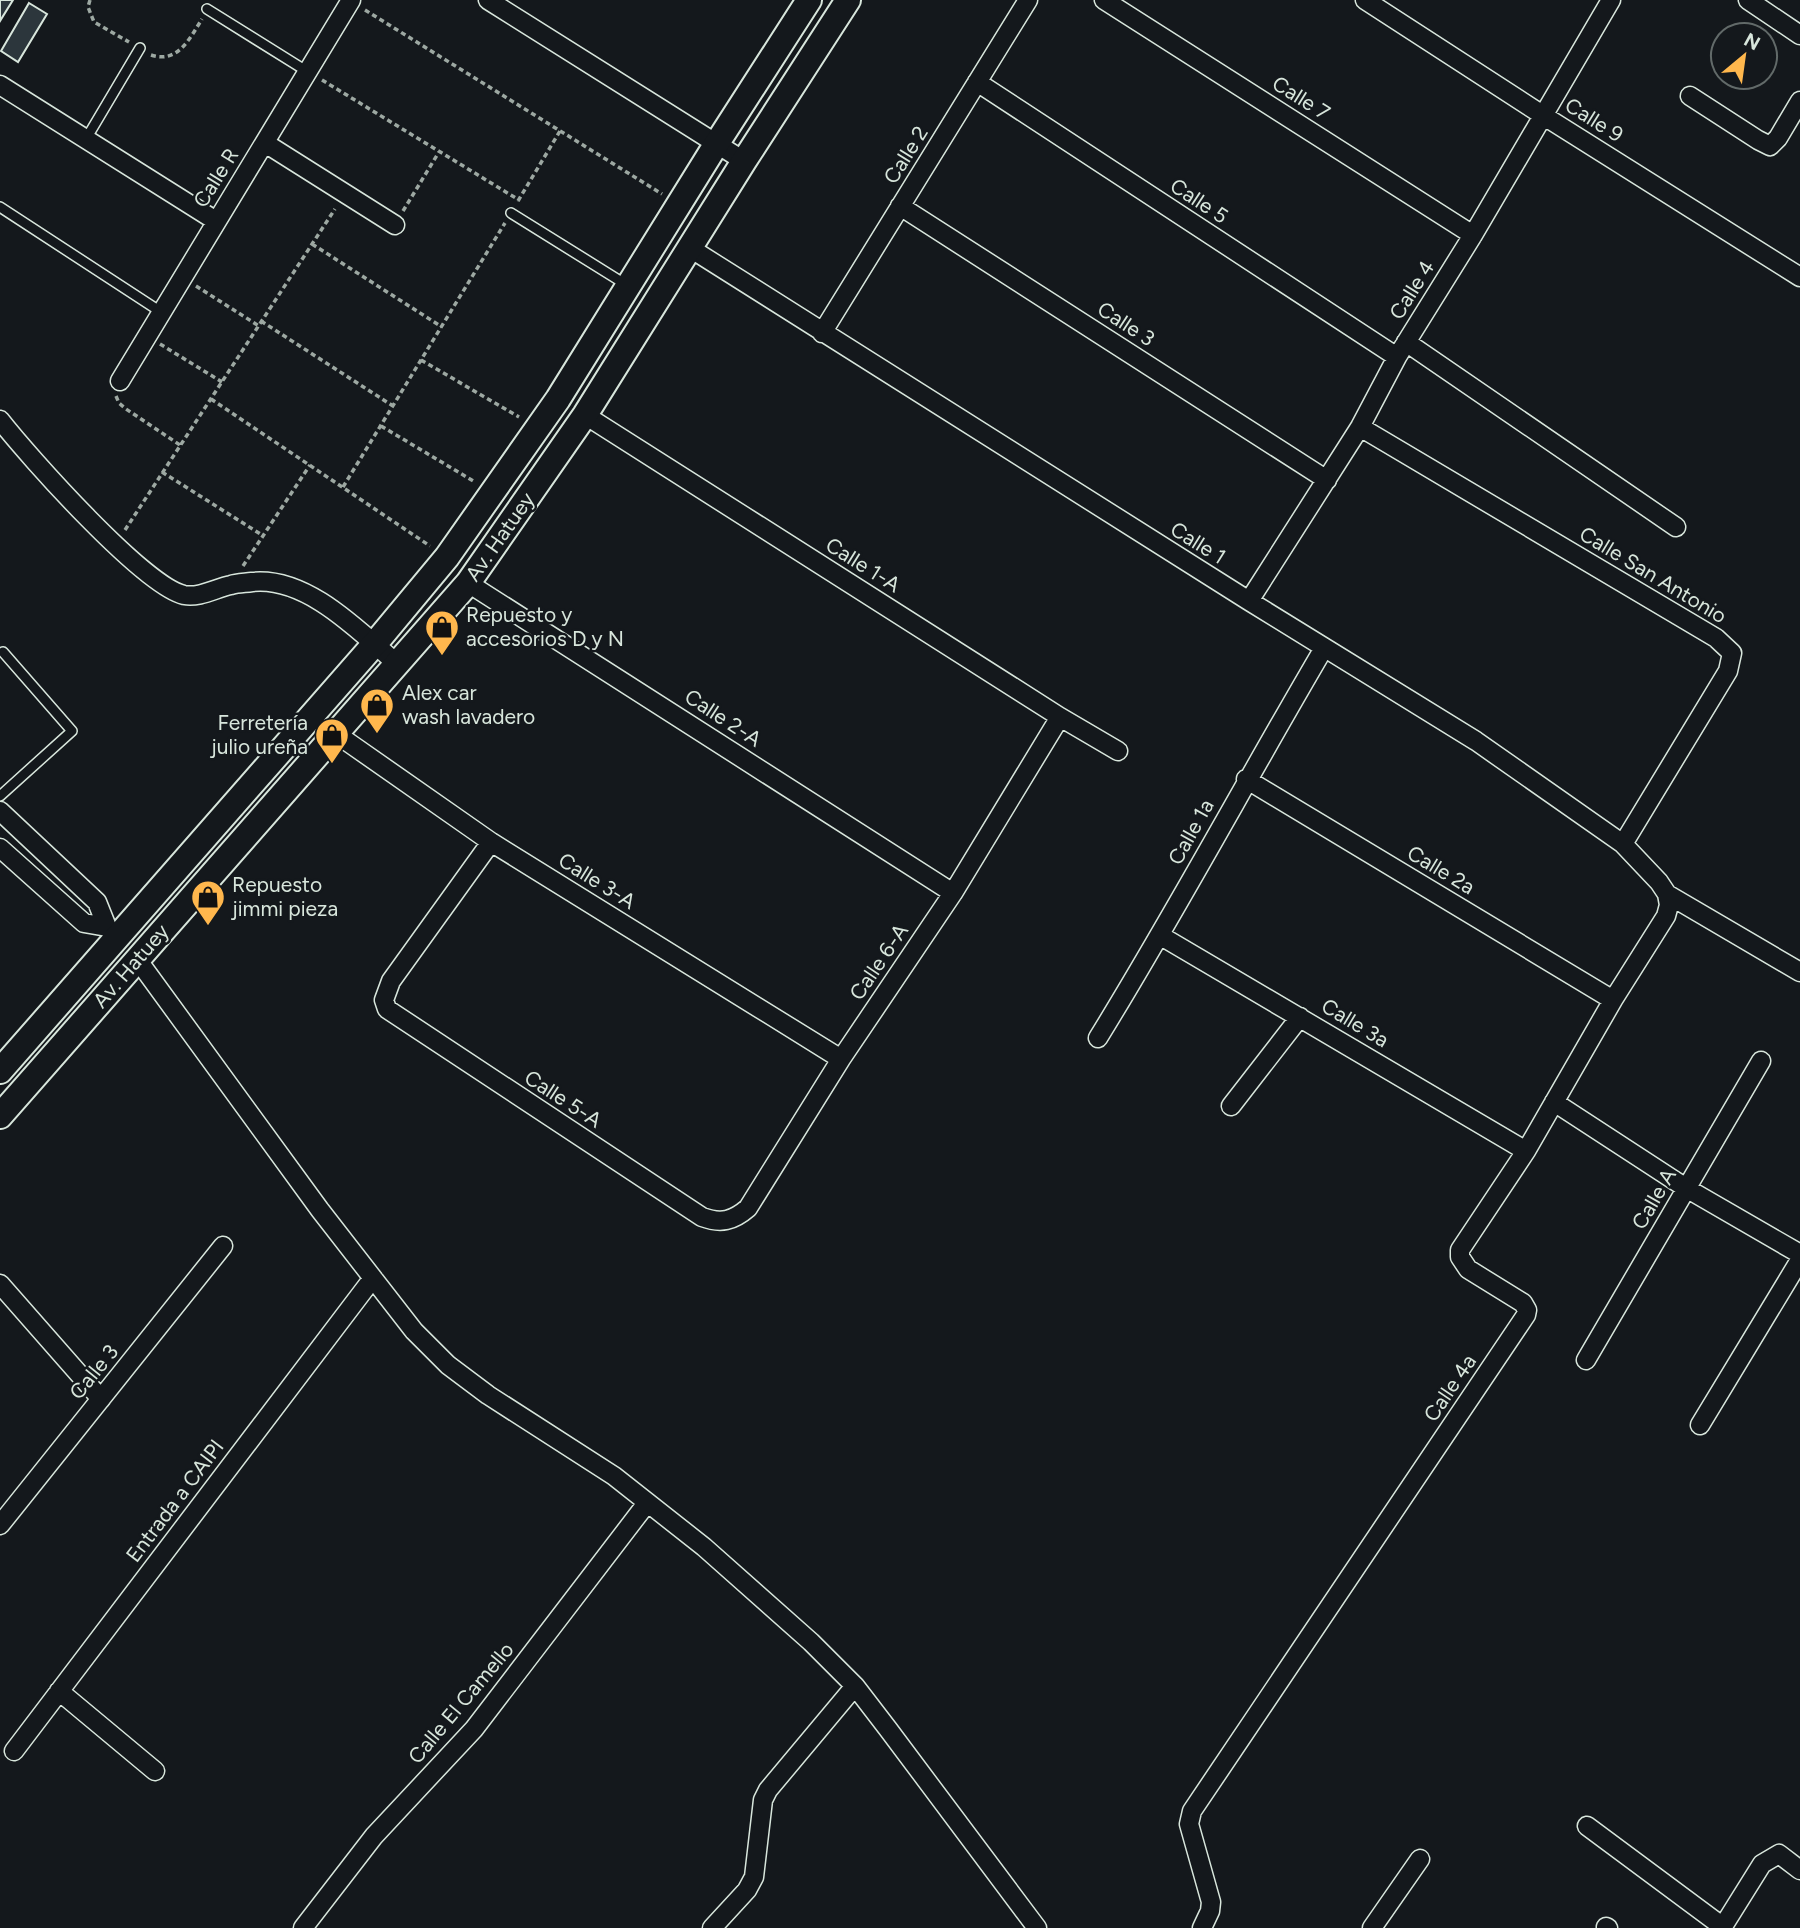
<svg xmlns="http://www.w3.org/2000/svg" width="1800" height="1928" font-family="Figtree,sans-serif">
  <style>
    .building { fill: #2c363c; stroke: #d8e6dc; stroke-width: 2 }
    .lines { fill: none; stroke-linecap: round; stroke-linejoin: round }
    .lane-casing { stroke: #d8e6dc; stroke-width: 12 }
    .street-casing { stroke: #d8e6dc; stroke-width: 21 }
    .secondary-casing { stroke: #d8e6dc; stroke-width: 28 }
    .path { stroke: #9da8a2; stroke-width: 3.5; stroke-dasharray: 5 3.5; stroke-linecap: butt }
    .lane { stroke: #14181c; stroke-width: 9 }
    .street { stroke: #14181c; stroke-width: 18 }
    .secondary { stroke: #14181c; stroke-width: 24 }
    .labels { text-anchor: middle; stroke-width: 5; stroke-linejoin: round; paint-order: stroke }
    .street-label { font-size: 21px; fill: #d8e6dc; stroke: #14181c }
    .poi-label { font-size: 21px; fill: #d8e6dc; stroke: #14181c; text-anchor: start }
  </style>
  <rect width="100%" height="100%" fill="#14181c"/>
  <path class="building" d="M0,0H13L0,21Z
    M29,3L47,14L18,62L1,51Z"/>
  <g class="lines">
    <g class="lane-casing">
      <path id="lane" d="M207,9L308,72
        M86,139L140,48
        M0,207L161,312
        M511,213L625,284
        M0,796L72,731L3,652"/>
    </g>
    <g class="street-casing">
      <path id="street" d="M488,0L744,161
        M1104,0L1473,235
        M1365,0L1544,116L1800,277
        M1748,0L1800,35
        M977,82L1397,357
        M0,85L216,221
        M1690,96L1758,140L1770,146L1778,138L1800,101
        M265,143L395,225
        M900,206L1327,480
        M690,248L1249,601L1476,741L1623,844L1659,882L1667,894L1669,905L1666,916L1613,1000L1526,1151L1460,1250V1257L1468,1269L1523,1303L1527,1310L1526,1315L1192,1811L1189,1824L1211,1902L1210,1911L1202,1928
        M822,333L1028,0
        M1406,342L1676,527
        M120,381L351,0
        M585,415L1060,717L1118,751
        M0,420C29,457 144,586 184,595C200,598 216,588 231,585C237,583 245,583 252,582C306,576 358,630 396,663
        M1360,427L1716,638L1732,653L1728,671L1623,844
        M468,583L953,893
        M1249,601L1360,427L1397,357L1473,235L1611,0
        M335,733L491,842L841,1059
        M1246,779L1613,1000
        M0,811L97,902L107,927L116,937
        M491,842L391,981L384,1000L387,1009L702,1217C721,1224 733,1221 748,1208L841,1059L953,893L1060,717
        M0,848L84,923L107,927
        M1667,894L1800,972
        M1161,936L1526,1151
        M137,959L320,1210L414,1331L448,1365L488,1395L614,1476L704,1547L811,1642L855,1686L888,1729L1037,1928
        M1098,1038C1177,910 1248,777 1324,648
        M1554,1102L1686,1188L1800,1254
        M1231,1106L1300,1017
        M0,1284L101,1399
        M1586,1360L1761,1061
        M1700,1425L1800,1260
        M0,1525L223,1246
        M59,1691L155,1771
        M14,1751L373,1278
        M1587,1826L1723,1927
        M1606,1927L1608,1928
        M303,1928L374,1836L474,1729L647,1503
        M712,1928L747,1890L754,1877L763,1800L768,1790L855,1686
        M1372,1928L1420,1859
        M1722,1928L1762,1864L1779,1854L1800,1870"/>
    </g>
    <g class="secondary-casing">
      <path id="secondary" d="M0,1071L378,640L447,557L558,399L717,143L809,0
        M0,1116L468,583L585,415L744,161L848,0"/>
    </g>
    <path class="path" d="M90,0L88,7L94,22L129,42
      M365,10L662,194
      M151,55C178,64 190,38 202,19
      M322,80L519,200
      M518,201L560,131
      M403,211L439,152
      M312,244L442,327
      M196,286L259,326
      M261,321L393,406
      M160,344L222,382
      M421,360L519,417
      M116,396L119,403L126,409L180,445
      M211,399L430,546
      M381,426L475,482
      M162,472L262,535
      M343,487L505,223
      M125,530L335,209
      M243,566L310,465"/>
    <use href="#lane" class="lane"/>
    <use href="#street" class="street"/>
    <use href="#secondary" class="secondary"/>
  </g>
  <defs>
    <g id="shop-pin" transform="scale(1.75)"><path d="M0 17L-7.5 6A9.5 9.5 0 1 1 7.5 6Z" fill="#ffb74d" stroke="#14181c"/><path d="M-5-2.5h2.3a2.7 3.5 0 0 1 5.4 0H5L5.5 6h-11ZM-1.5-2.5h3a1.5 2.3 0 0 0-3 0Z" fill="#111"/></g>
  </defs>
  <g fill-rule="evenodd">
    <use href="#shop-pin" x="442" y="627"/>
    <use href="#shop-pin" x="377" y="705"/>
    <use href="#shop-pin" x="332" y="735"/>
    <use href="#shop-pin" x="208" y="897"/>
  </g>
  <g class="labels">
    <g class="street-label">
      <text transform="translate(1301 98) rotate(32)" y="7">Calle 7</text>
      <text transform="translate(1594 120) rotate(32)" y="7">Calle 9</text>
      <text transform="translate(906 155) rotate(-58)" y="7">Calle 2</text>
      <text transform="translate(216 178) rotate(-58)" y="7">Calle R</text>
      <text transform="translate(1199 201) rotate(33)" y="7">Calle 5</text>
      <text transform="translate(1412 290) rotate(-58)" y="7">Calle 4</text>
      <text transform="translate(1126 324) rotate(33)" y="7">Calle 3</text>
      <text transform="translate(500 537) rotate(-55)" y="7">Av. Hatuey</text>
      <text transform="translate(1198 543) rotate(32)" y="7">Calle 1</text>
      <text transform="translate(863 565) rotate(32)" y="7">Calle 1-A</text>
      <text transform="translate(1653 575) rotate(31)" y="7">Calle San Antonio</text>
      <text transform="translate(723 718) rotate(33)" y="7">Calle 2-A</text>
      <text transform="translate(1191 832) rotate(-61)" y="7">Calle 1a</text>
      <text transform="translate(1441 870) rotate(31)" y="7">Calle 2a</text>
      <text transform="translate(597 881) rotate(32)" y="7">Calle 3-A</text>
      <text transform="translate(879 962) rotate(-56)" y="7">Calle 6-A</text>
      <text transform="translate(131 966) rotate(-49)" y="7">Av. Hatuey</text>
      <text transform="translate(1355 1023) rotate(31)" y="7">Calle 3a</text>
      <text transform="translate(563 1099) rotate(33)" y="7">Calle 5-A</text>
      <text transform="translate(1654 1199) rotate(-60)" y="7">Calle A</text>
      <text transform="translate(94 1372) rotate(-51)" y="7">Calle 3</text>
      <text transform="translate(1450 1388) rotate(-56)" y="7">Calle 4a</text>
      <text transform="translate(175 1501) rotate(-53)" y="7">Entrada a CAIPI</text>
      <text transform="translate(461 1703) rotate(-50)" y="7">Calle El Camello</text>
    </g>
    <g class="poi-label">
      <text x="466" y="622">Repuesto y<tspan x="466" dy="24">accesorios D y N</tspan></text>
      <text x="402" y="700">Alex car<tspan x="402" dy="24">wash lavadero</tspan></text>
      <text x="308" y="730" text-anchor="end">Ferretería<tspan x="308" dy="24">julio ureña</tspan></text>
      <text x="232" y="892">Repuesto<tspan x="232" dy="24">jimmi pieza</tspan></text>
    </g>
  </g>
  <g transform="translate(1744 56) rotate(29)"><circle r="33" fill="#14181c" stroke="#626a69" stroke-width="2"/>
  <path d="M0-5L12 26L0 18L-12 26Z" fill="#ffb74d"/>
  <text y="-10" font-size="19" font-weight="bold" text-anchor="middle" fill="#d8e6dc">N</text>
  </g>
</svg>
